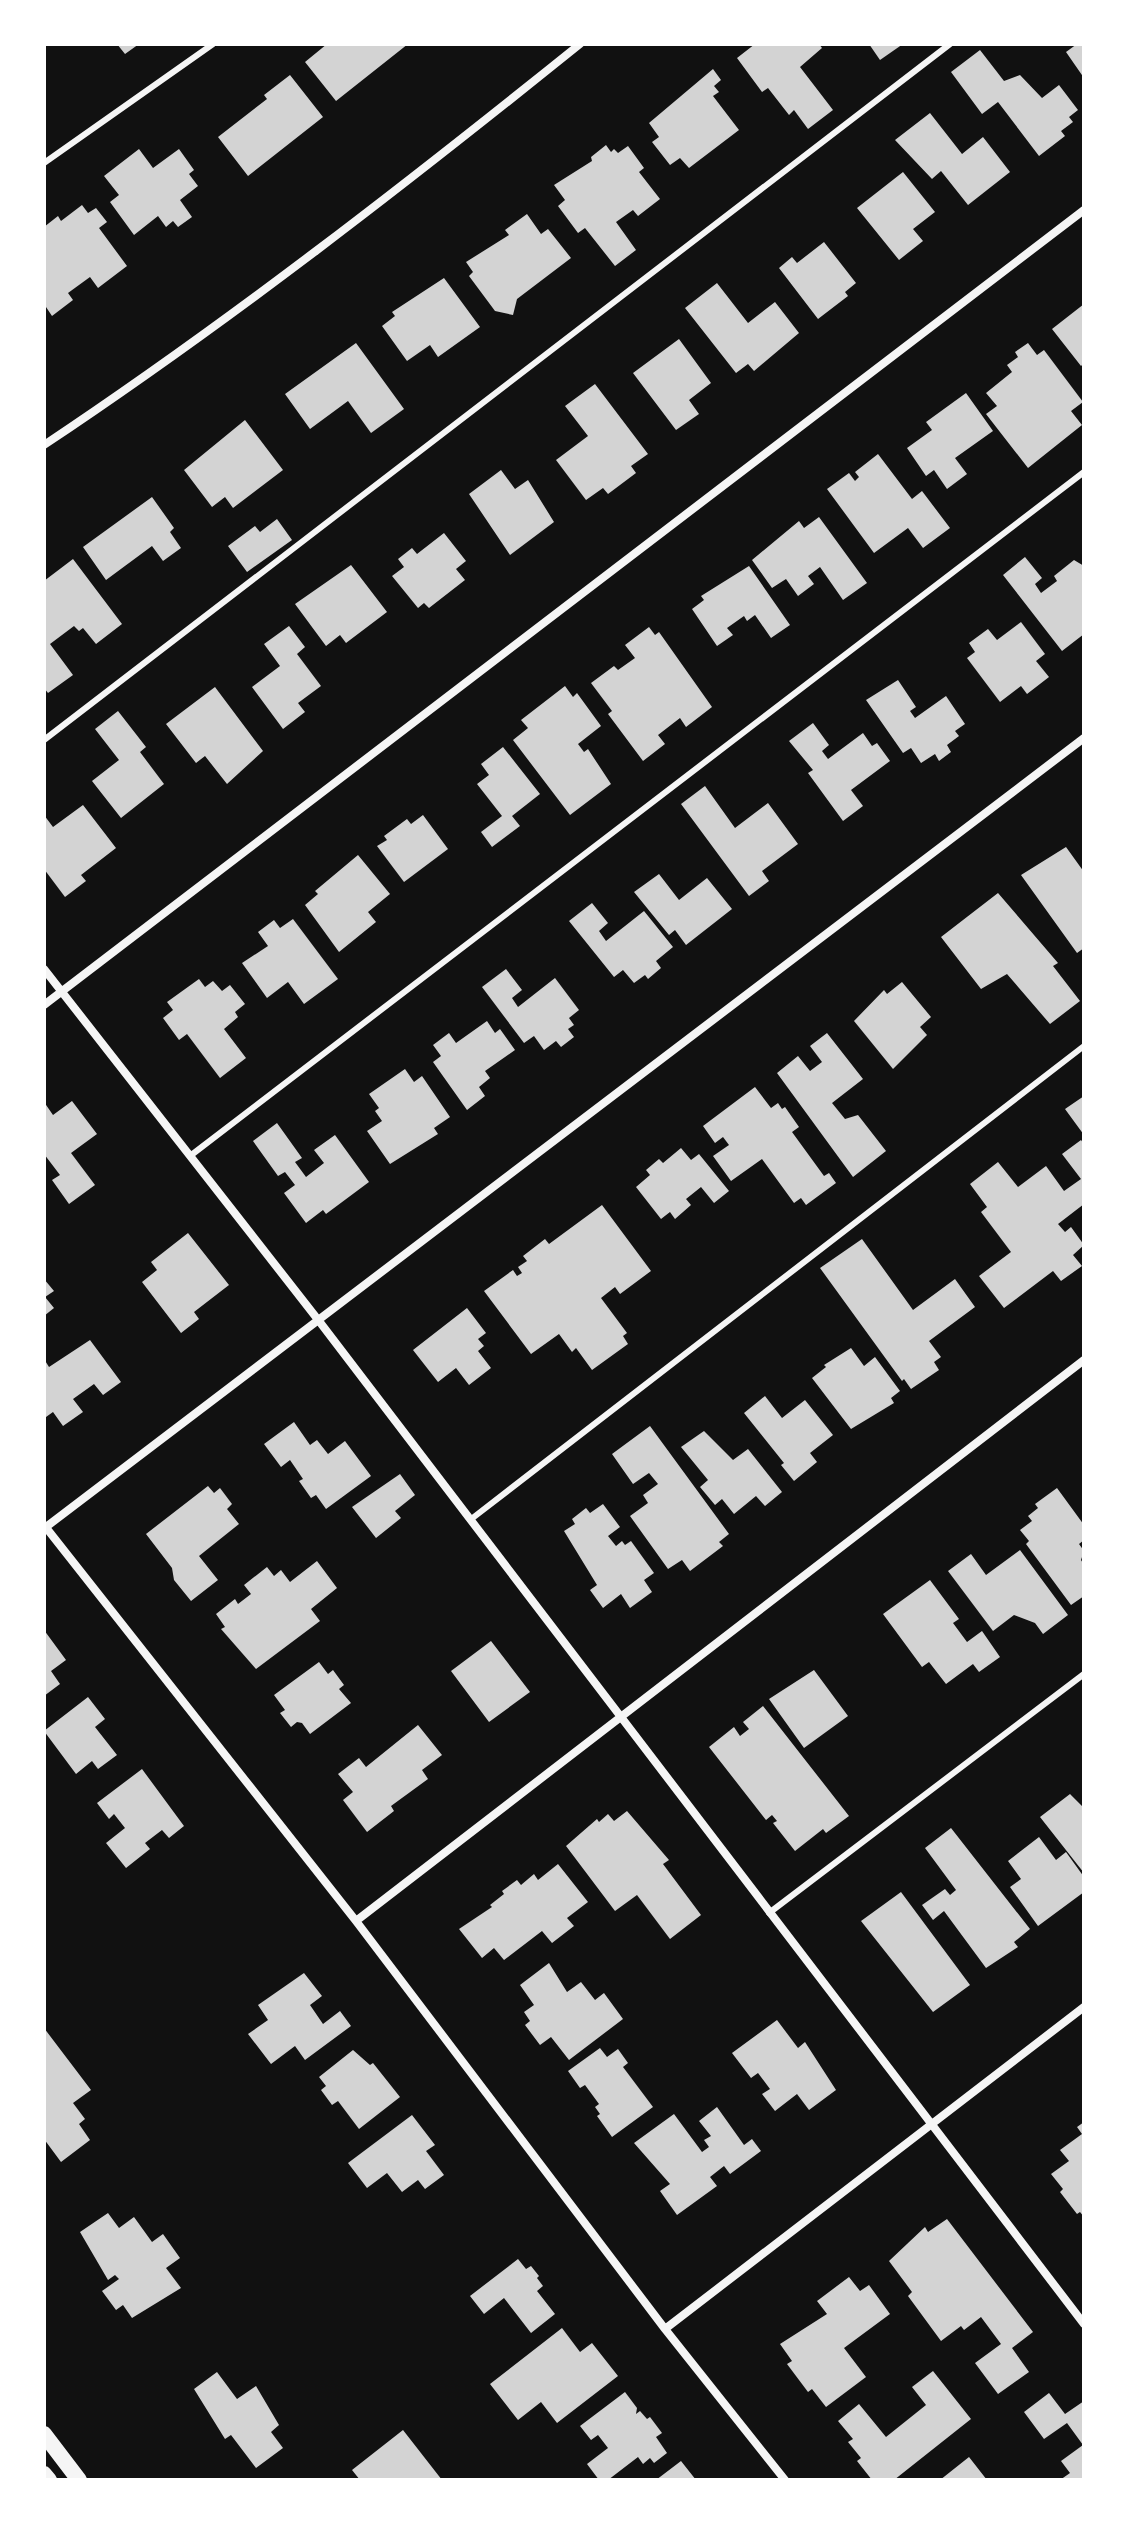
<svg xmlns="http://www.w3.org/2000/svg" width="1128" height="2524" font-family="Jost,sans-serif">
  <style>
    .building { fill: #d3d3d3 }
    .lines { fill: none; stroke-linecap: round; stroke-linejoin: round }
    .service { stroke: #f5f5f5; stroke-width: 6 }
    .minor { stroke: #f5f5f5; stroke-width: 8 }
    .secondary { stroke: #f5f5f5; stroke-width: 16 }
  </style>
  <rect width="100%" height="100%" fill="#111"/>
  <path class="building" d="M117,44H139L125,54Z
    M327,44H408L336,101L305,62Z
    M755,44H819L822,48L800,67L833,110L808,129L794,110L789,115L768,88L762,92L737,58Z
    M869,44H903L880,60Z
    M1077,44H1084V78L1066,52Z
    M980,50L1004,81L1020,75L1042,98L1059,85L1078,110L1069,117L1073,122L1061,131L1065,136L1039,156L998,102L982,114L951,72Z
    M713,69L721,80L714,86L719,92L713,96L739,130L689,168L680,158L670,165L652,142L659,137L649,123Z
    M290,75L323,117L248,176L218,137L267,99L264,95Z
    M930,113L962,154L983,137L1010,172L968,205L941,171L932,179L895,140Z
    M606,145L611,152L614,149L618,153L628,146L644,168L639,172L660,199L638,216L633,210L616,222L636,250L615,266L585,228L578,233L558,206L565,200L554,185L592,161L591,157Z
    M139,149L153,168L179,149L194,170L189,174L198,186L180,200L192,217L178,227L173,221L166,227L158,216L134,235L110,202L119,195L104,176Z
    M903,172L935,212L913,229L923,241L899,260L857,208Z
    M82,205L88,213L96,208L107,222L99,228L127,266L98,288L90,277L68,293L73,300L52,316L44,304V227L58,216L61,221Z
    M527,214L541,234L548,229L571,258L517,299L513,315L495,311L469,276L473,272L466,262L509,235L505,230Z
    M824,242L856,283L845,292L848,296L818,319L779,268L792,257L797,263Z
    M444,278L480,327L438,357L430,345L407,361L382,326L395,316L392,312Z
    M717,283L748,323L775,302L799,333L754,371L748,364L736,373L685,308Z
    M1084,304V363L1081,366L1052,329Z
    M679,339L711,383L689,400L699,414L676,430L633,373Z
    M356,343L404,409L371,433L348,401L310,429L285,394Z
    M1028,343L1037,355L1044,350L1083,402L1071,411L1082,425L1028,468L986,414L997,406L986,393L1012,372L1007,365L1018,357L1015,352Z
    M595,384L648,454L631,466L636,473L608,494L603,488L586,500L556,460L588,436L565,406Z
    M966,393L993,431L955,458L967,474L947,489L934,470L926,476L907,448L932,430L926,422Z
    M245,420L283,470L233,508L225,497L212,507L184,470Z
    M878,454L912,499L922,491L950,528L923,548L908,528L874,553L827,489L849,473L855,481L859,477L855,472Z
    M501,470L515,489L528,480L554,522L510,555L469,494Z
    M152,497L174,528L170,532L181,548L163,561L152,546L106,580L83,547Z
    M819,517L867,583L843,600L820,567L808,576L814,584L798,596L786,579L772,588L752,560L799,521L804,528Z
    M277,519L292,540L247,572L228,546L255,526L260,532Z
    M444,533L466,561L456,569L465,580L429,608L424,603L418,608L392,576L404,567L398,559L412,548L417,554Z
    M1025,557L1042,578L1035,584L1041,593L1057,581L1054,576L1074,560L1084,566V634L1062,651L1003,575Z
    M73,559L122,624L96,644L83,628L79,631L74,626L50,644L73,675L48,693L44,688V581Z
    M351,565L387,612L346,643L340,635L326,646L295,604Z
    M749,566L790,625L771,638L755,615L747,621L744,616L727,628L733,635L717,646L692,609L704,600L701,596Z
    M1021,622L1045,654L1036,661L1049,677L1027,694L1021,686L1000,702L967,658L975,652L969,643L988,629L997,640Z
    M289,626L305,647L297,654L321,686L298,703L305,712L283,729L252,687L280,666L264,644Z
    M649,627L655,635L659,632L712,707L686,727L680,718L658,735L665,744L643,761L608,714L612,711L591,683L614,666L618,670L635,658L625,645Z
    M898,680L916,707L910,711L915,718L946,696L965,724L955,731L959,736L947,745L951,752L939,761L935,754L921,763L911,748L903,753L866,700Z
    M565,686L573,697L577,693L601,726L578,744L584,752L588,749L611,784L570,815L513,740L528,728L521,720Z
    M215,687L263,751L227,784L205,756L196,763L166,724Z
    M118,711L146,747L140,752L164,784L121,818L92,781L119,760L95,729Z
    M813,723L829,745L822,751L828,759L863,733L872,746L877,743L890,761L851,790L863,806L843,821L808,773L813,770L789,741Z
    M503,747L540,794L512,816L520,826L492,847L481,832L502,816L477,784L489,775L481,764Z
    M705,786L735,828L768,803L798,844L762,871L769,881L749,896L681,804Z
    M83,805L116,848L81,875L86,881L65,897L44,869V815L53,827Z
    M423,815L448,849L404,882L377,846L387,840L384,836L407,819L411,824Z
    M1066,847L1084,872V948L1077,953L1021,875Z
    M358,855L390,894L368,912L376,922L339,952L305,905L318,894L315,891Z
    M659,874L679,900L707,878L732,909L686,945L675,930L669,935L634,892Z
    M998,893L1058,963L1053,966L1080,1001L1050,1024L1007,974L981,989L941,937Z
    M592,903L608,923L599,931L606,941L644,911L673,947L656,961L661,968L648,979L645,975L634,983L623,970L614,977L569,921Z
    M293,919L338,979L304,1004L288,982L267,998L242,963L268,946L258,932L274,920L280,928Z
    M506,969L522,990L512,998L518,1007L555,978L579,1010L569,1018L574,1025L568,1029L574,1037L561,1047L556,1041L544,1050L534,1036L524,1043L482,987Z
    M199,979L205,987L213,981L222,991L230,985L245,1004L235,1012L238,1017L224,1029L246,1058L220,1078L187,1034L179,1040L163,1018L173,1010L167,1002Z
    M902,982L931,1017L920,1027L927,1035L893,1069L854,1021L884,990L887,994Z
    M487,1021L495,1033L500,1029L515,1050L485,1071L490,1078L479,1087L485,1096L467,1110L433,1062L441,1056L433,1045L449,1033L456,1043Z
    M827,1033L863,1079L832,1103L845,1119L858,1115L886,1151L853,1177L777,1073L798,1056L810,1071L822,1062L810,1046Z
    M405,1069L414,1082L422,1076L450,1117L434,1128L438,1134L390,1164L367,1131L382,1121L375,1111L379,1108L369,1094Z
    M755,1087L771,1108L778,1103L782,1109L785,1107L799,1127L792,1132L824,1176L829,1173L836,1183L806,1205L801,1198L794,1203L762,1159L731,1181L713,1156L729,1145L723,1137L715,1143L703,1126Z
    M1084,1096V1135L1065,1109Z
    M72,1101L97,1134L71,1153L95,1185L69,1204L52,1180L60,1175L44,1154V1102L53,1115Z
    M277,1123L302,1158L295,1162L306,1177L324,1163L314,1150L335,1135L369,1182L326,1214L323,1210L306,1223L284,1193L295,1185L285,1172L278,1176L253,1141Z
    M1081,1140L1084,1144V1204L1058,1224L1065,1232L1071,1227L1084,1245L1073,1255L1082,1266L1061,1281L1053,1271L1004,1308L979,1276L1011,1252L981,1212L987,1207L970,1184L998,1162L1018,1187L1046,1166L1064,1191L1081,1179L1062,1154Z
    M681,1148L691,1160L699,1154L729,1191L714,1203L701,1187L686,1199L691,1205L675,1219L670,1212L661,1219L636,1187L650,1175L646,1170L659,1159L663,1163Z
    M602,1205L651,1271L620,1294L615,1287L601,1298L627,1333L623,1336L628,1344L592,1370L576,1348L572,1352L559,1334L531,1354L484,1291L513,1270L517,1276L522,1273L518,1267L527,1261L523,1256L545,1239L549,1244Z
    M188,1233L229,1285L194,1312L199,1319L181,1333L142,1282L157,1270L151,1262Z
    M862,1239L913,1310L955,1279L975,1307L929,1341L941,1357L934,1362L939,1370L911,1389L904,1379L902,1381L820,1268Z
    M44,1279L54,1291L45,1297L54,1308L44,1316Z
    M467,1308L486,1333L478,1339L484,1346L478,1351L491,1368L469,1385L456,1368L438,1382L413,1350Z
    M90,1340L121,1382L103,1395L94,1384L73,1399L83,1412L63,1426L53,1412L46,1417L44,1414V1359L49,1367Z
    M851,1348L864,1366L875,1357L900,1391L891,1398L894,1403L851,1429L812,1378L826,1367L824,1365Z
    M765,1396L782,1418L805,1400L833,1435L810,1453L817,1462L794,1481L781,1465L784,1463L744,1413Z
    M294,1422L310,1445L317,1440L328,1454L345,1441L371,1476L326,1509L316,1495L311,1498L299,1481L303,1479L290,1460L281,1467L264,1444Z
    M650,1426L729,1534L719,1542L723,1546L690,1571L682,1560L668,1569L630,1516L648,1503L643,1495L658,1484L649,1473L633,1484L612,1454Z
    M704,1431L733,1460L748,1449L782,1492L765,1506L756,1496L734,1514L722,1499L715,1505L700,1487L708,1480L681,1447Z
    M400,1474L415,1495L395,1511L401,1518L376,1538L352,1507Z
    M208,1486L214,1493L220,1488L232,1504L227,1509L239,1524L199,1556L218,1580L191,1601L174,1580L172,1568L146,1534Z
    M1057,1488L1084,1525V1540L1079,1544L1084,1551L1081,1560L1084,1565V1596L1071,1605L1026,1544L1029,1541L1020,1530L1032,1521L1028,1516L1038,1508L1035,1504Z
    M603,1504L620,1527L608,1536L616,1546L622,1541L625,1545L631,1541L654,1573L644,1580L652,1592L630,1608L621,1594L603,1608L590,1590L597,1585L564,1531L575,1524L572,1519L586,1508L590,1513Z
    M1020,1550L1068,1615L1043,1634L1035,1623L1014,1615L993,1631L948,1571L971,1554L986,1575Z
    M317,1561L337,1588L311,1609L320,1621L256,1669L221,1629L225,1627L216,1614L235,1599L238,1604L251,1594L244,1585L267,1567L274,1576L281,1570L290,1582Z
    M930,1580L959,1619L953,1623L967,1642L982,1631L1000,1657L979,1672L973,1664L946,1684L929,1662L922,1667L883,1614Z
    M44,1630L66,1660L51,1671L60,1684L44,1696Z
    M491,1641L530,1692L489,1722L451,1671Z
    M319,1662L328,1674L333,1670L344,1685L339,1689L351,1703L310,1734L302,1723L297,1722L291,1727L280,1713L285,1710L274,1695Z
    M814,1670L848,1716L804,1748L769,1699Z
    M88,1697L105,1719L95,1727L117,1755L98,1769L92,1761L76,1774L44,1731Z
    M763,1706L849,1816L826,1833L823,1829L795,1851L773,1823L777,1821L772,1815L766,1820L709,1747L734,1727L740,1736L749,1729L743,1722Z
    M418,1725L442,1755L422,1770L428,1779L391,1806L394,1811L367,1832L343,1800L353,1792L338,1774L359,1758L366,1767Z
    M142,1769L184,1826L169,1838L162,1830L145,1843L150,1849L126,1868L106,1843L125,1828L114,1814L109,1819L97,1803Z
    M1070,1794L1084,1808V1873L1040,1817Z
    M627,1811L669,1860L663,1864L701,1915L670,1939L637,1895L615,1911L566,1846L597,1819L599,1822L608,1814L614,1821Z
    M951,1828L1030,1929L1014,1942L1018,1947L986,1968L944,1911L933,1920L922,1905L945,1889L950,1895L956,1890L925,1848Z
    M1039,1837L1056,1860L1066,1852L1084,1877V1892L1038,1926L1010,1887L1021,1879L1008,1861Z
    M558,1864L588,1902L567,1918L574,1926L552,1943L542,1931L504,1960L494,1948L482,1958L459,1929L492,1907L490,1905L504,1894L502,1891L517,1880L521,1885L534,1874L538,1880Z
    M901,1892L970,1985L933,2012L861,1921Z
    M549,1963L567,1992L581,1982L595,2000L604,1993L623,2019L569,2060L551,2037L540,2045L525,2025L530,2021L524,2012L534,2005L520,1985Z
    M304,1973L322,1996L310,2005L323,2024L340,2011L351,2026L305,2060L295,2046L271,2064L248,2034L268,2020L258,2005Z
    M777,2020L798,2048L805,2042L836,2090L809,2110L797,2094L775,2111L762,2094L770,2089L758,2073L751,2078L732,2053Z
    M44,2028L91,2090L73,2103L85,2119L79,2124L90,2140L61,2162L44,2139Z
    M600,2048L607,2057L618,2049L628,2063L623,2067L653,2107L612,2137L597,2116L600,2114L595,2107L599,2104L585,2085L580,2088L568,2071Z
    M353,2050L370,2065L373,2063L400,2097L359,2129L338,2101L332,2105L321,2090L326,2086L319,2077Z
    M717,2107L744,2145L752,2139L761,2151L730,2174L724,2166L710,2177L717,2186L677,2215L660,2191L670,2184L634,2143L674,2114L702,2152L709,2147L704,2140L711,2136L699,2121Z
    M412,2115L435,2145L426,2151L444,2175L425,2189L418,2180L402,2192L387,2173L367,2188L348,2163Z
    M1084,2122V2217L1080,2212L1077,2214L1060,2192L1063,2189L1051,2174L1069,2161L1060,2150L1082,2134L1077,2127Z
    M108,2213L119,2228L134,2217L152,2242L163,2234L180,2258L166,2268L181,2288L132,2318L123,2305L116,2310L102,2291L119,2279L115,2275L108,2280L80,2232Z
    M947,2219L1033,2332L1012,2348L1029,2372L998,2394L975,2363L1001,2344L981,2317L964,2330L961,2326L941,2341L908,2296L912,2292L889,2261L925,2227L928,2232Z
    M518,2259L526,2269L531,2266L539,2276L537,2278L543,2286L537,2291L555,2314L531,2333L504,2298L484,2314L470,2296Z
    M849,2277L860,2291L869,2285L890,2314L844,2348L866,2377L826,2407L812,2389L808,2392L787,2364L792,2361L780,2344L827,2314L817,2301Z
    M562,2328L580,2352L592,2343L618,2376L557,2423L541,2402L518,2420L490,2384Z
    M933,2371L971,2419L894,2480H872L857,2461L861,2458L848,2442L853,2439L838,2421L859,2404L886,2437L926,2405L912,2387Z
    M217,2372L237,2399L256,2386L279,2425L271,2432L283,2448L256,2468L231,2435L225,2439L194,2389Z
    M625,2392L637,2408L636,2414L640,2411L647,2419L650,2417L662,2433L656,2437L667,2453L654,2463L650,2458L643,2464L638,2457L608,2480H599L587,2464L608,2448L598,2435L591,2440L580,2426Z
    M1049,2393L1065,2414L1084,2401V2480H1060L1070,2473L1061,2461L1083,2445L1067,2423L1044,2439L1024,2412Z
    M403,2430L442,2480H360L352,2470Z
    M969,2457L987,2480H940Z
    M681,2461L696,2480H656Z"/>
  <g class="lines">
    <path class="service" d="M44,163L213,44
      M44,740L950,44
      M190,1156L1084,472
      M470,1520L1084,1046
      M769,1913L1084,1674"/>
    <path class="minor" d="M44,445C230,321 406,184 580,44
      M44,969L319,1321L1084,2324
      M44,1005L1084,210
      M44,1525L356,1921L665,2329L785,2480
      M46,1527L1084,738
      M356,1921L1084,1360
      M665,2329L1084,2007"/>
    <path class="secondary" d="M44,2434L79,2480
      M44,2474L49,2480"/>
  </g>
  <rect width="1128" height="2524" fill="none" stroke="#ffffff" stroke-width="92"/>
</svg>
